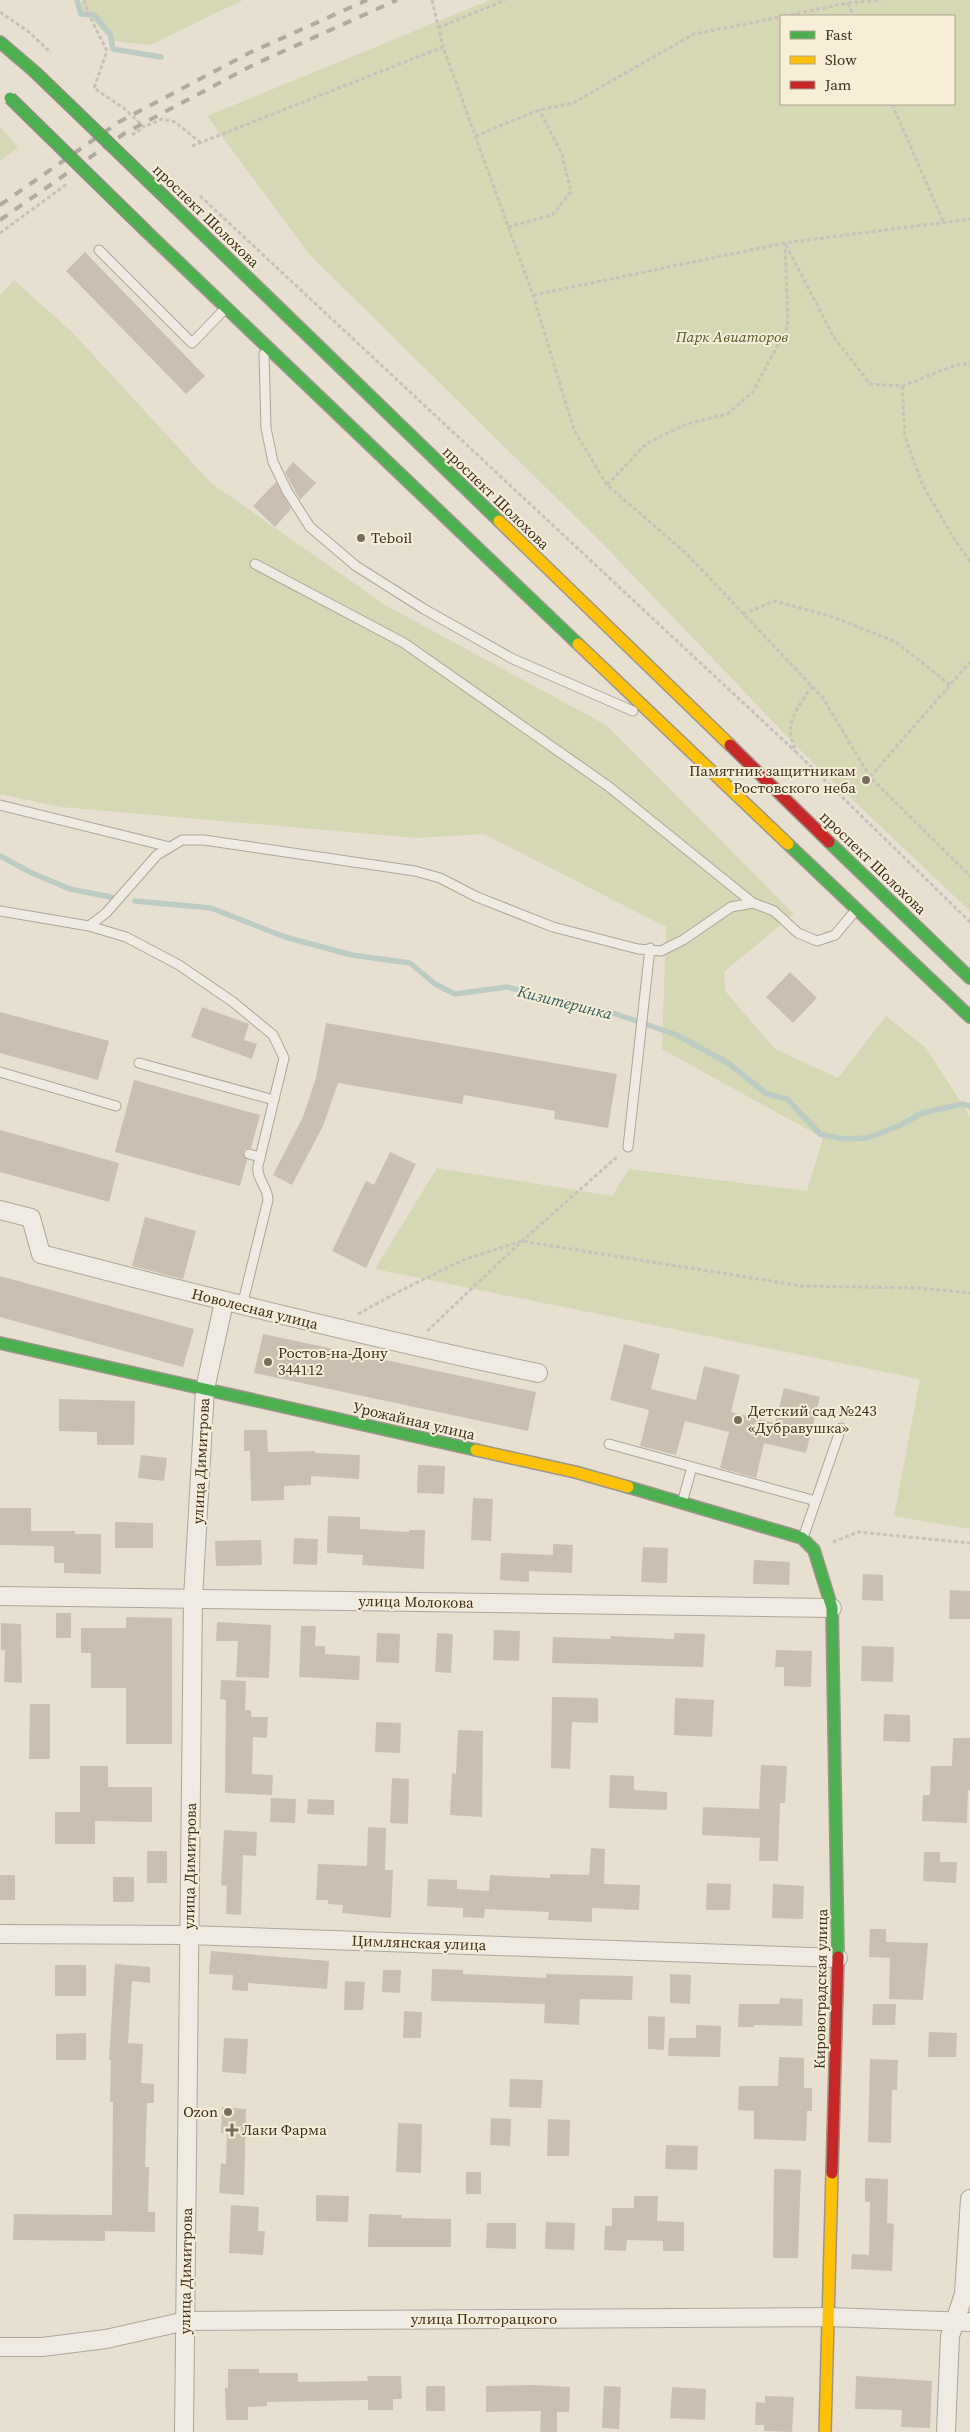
<svg xmlns="http://www.w3.org/2000/svg" width="970" height="2432" font-family="'Source Serif 4',serif">
  <style>
    .green { fill: #d6d7b3; fill-rule: evenodd }
    .lines { fill: none; stroke-linecap: round; stroke-linejoin: round }
    .stream { stroke: #bcccc2; stroke-width: 5.5 }
    .building { fill: #cbbfb2 }
    .lane-casing { stroke: #ada599; stroke-width: 11 }
    .street-casing { stroke: #ada599; stroke-width: 20 }
    .fast-casing { stroke: #9c958a; stroke-width: 14 }
    .slow-casing { stroke: #9c958a; stroke-width: 14 }
    .jam-casing { stroke: #9c958a; stroke-width: 14 }
    .path { stroke: #c8c2b9; stroke-width: 3; stroke-dasharray: 4 2.5; stroke-linecap: butt }
    .lane { stroke: #efebe3; stroke-width: 9 }
    .street { stroke: #efebe3; stroke-width: 18 }
    .fast { stroke: #4caf50; stroke-width: 11 }
    .slow { stroke: #ffc107; stroke-width: 11 }
    .jam { stroke: #c62828; stroke-width: 11 }
    .rail { stroke: #afaaa2; stroke-width: 4; stroke-dasharray: 9 9; stroke-linecap: butt }
    .fast-bridge-casing { stroke: #928b80; stroke-width: 14; stroke-linecap: butt }
    .path-bridge { stroke: #c8c2b9; stroke-width: 3; stroke-dasharray: 4 2.5; stroke-linecap: butt }
    .fast-bridge { stroke: #4caf50; stroke-width: 11 }
    .poi-dot { fill: #786c5e; stroke: #f7eed8; stroke-width: 2 }
    .labels { text-anchor: middle; stroke-width: 4; stroke-linejoin: round; paint-order: stroke }
    .street-label { font-size: 15px; fill: #3d2e20; stroke: #f7eed8 }
    .park-label { font-size: 15px; font-style: italic; fill: #4d5a26; stroke: #f7eed8 }
    .poi-label { font-size: 15px; fill: #3d2e20; stroke: #f7eed8; text-anchor: start }
    .water-label { font-size: 16px; font-style: italic; fill: #2f5d5a; stroke: #f7eed8 }
  </style>
  <rect width="100%" height="100%" fill="#e7e0d1"/>
  <path class="green" d="M82,0H243L150,45L112,41L80,6Z
    M490,0H970V911L801,751L602,543L309,254L207,116ZM781,16H954V104H781Z
    M0,127L18,147L0,161Z
    M14,280L73,333L211,483L385,605L606,725L794,914L724,972L725,991L775,1049L838,1078L886,1016L926,1048L970,1116V1529L894,1516L920,1379L375,1269L437,1168L612,1196L629,1169L807,1191L823,1138L662,1049L666,927L484,834L416,838L61,807L0,794V295Z"/>
  <g class="lines">
    <path class="stream" d="M77,0L81,14L94,15L110,34L113,49L161,57
      M0,856L32,873L70,889L111,897
      M135,901L211,908L285,937L352,955L410,963L435,984L455,994L507,987L616,1014L677,1035L728,1063L767,1094L787,1099L820,1134L843,1139L867,1138L901,1125L922,1113L963,1104L970,1106"/>
  </g>
  <path class="building" d="M85,252L205,376L186,394L66,271Z
    M293,462L316,483L300,500L285,472Z
    M276,482L291,509L275,527L253,506Z
    M790,972L817,998L793,1023L766,997Z
    M202,1007L249,1024L244,1040L257,1044L252,1059L191,1037Z
    M0,1012L109,1041L98,1080L0,1053Z
    M326,1023L617,1074L608,1128L554,1119L555,1111L464,1095L462,1104L338,1083L323,1126L292,1185L273,1175L303,1117L316,1078Z
    M134,1080L260,1115L251,1148L245,1149L243,1153L247,1160L240,1186L115,1152Z
    M0,1130L119,1163L109,1202L0,1172Z
    M390,1152L416,1164L366,1268L332,1251L366,1181L374,1185Z
    M145,1217L196,1231L183,1279L132,1266Z
    M0,1276L194,1329L183,1367L0,1317Z
    M263,1334L536,1392L528,1431L254,1373Z
    M624,1344L660,1354L651,1389L696,1400L704,1366L740,1375L731,1412L775,1423L784,1388L820,1397L806,1453L764,1443L756,1478L742,1474L720,1468L729,1432L685,1421L676,1455L640,1446L649,1410L610,1400Z
    M59,1399L135,1401L134,1445H97V1432L59,1431Z
    M244,1430H267L268,1452L315,1451V1453L360,1455L359,1479L311,1476V1485L284,1486V1500L251,1501L250,1451H244Z
    M141,1455L167,1458L164,1481L138,1478Z
    M418,1465L445,1466L444,1494L417,1493Z
    M473,1498L493,1499L491,1541L471,1540Z
    M0,1508H31V1531H75V1534H101V1574L64,1573V1563H54V1546L0,1545Z
    M328,1516L360,1517V1529L409,1532V1530H425L424,1569L362,1565L363,1555L327,1553Z
    M115,1522L153,1523V1548H115Z
    M294,1538L318,1539L317,1565L293,1564Z
    M261,1540L262,1565L216,1566L215,1541Z
    M553,1544L573,1545L572,1573L529,1571V1582L500,1580L501,1553L553,1555Z
    M643,1547L668,1548L667,1583L641,1582Z
    M754,1560L790,1562L789,1585L753,1584Z
    M863,1574L883,1575V1601L862,1600Z
    M950,1590L970,1591V1619H949Z
    M56,1613H71V1638H56Z
    M126,1617L172,1618V1744H126V1688H91V1653H81V1628H126Z
    M217,1622L271,1625L269,1678L236,1677L238,1641H216Z
    M1,1623L21,1624L22,1683L4,1682L5,1650H1Z
    M301,1626H316L315,1646H325V1654L360,1656L359,1680L299,1677Z
    M494,1630L520,1631L519,1661L493,1660Z
    M377,1633L400,1634L399,1663L376,1662Z
    M437,1633L453,1634L451,1673L435,1672Z
    M674,1633L705,1634L703,1667L552,1663L553,1637L611,1639V1636L674,1639Z
    M862,1646L894,1647L893,1682L861,1681Z
    M776,1650L812,1651L811,1687L784,1686V1667H775Z
    M221,1680L246,1681L245,1710H251V1717H268L267,1738L253,1737L252,1774L273,1775L272,1795L225,1793L226,1700L220,1699Z
    M552,1697L598,1698V1723L572,1722L570,1769L551,1768Z
    M675,1698L714,1700L712,1737L674,1735Z
    M30,1704H50V1759H29Z
    M884,1714L910,1715V1742L883,1741Z
    M376,1722L401,1723L400,1753L375,1752Z
    M458,1730L483,1731L482,1817L450,1815L452,1773L456,1774Z
    M953,1738H970V1790H968L967,1823L922,1821L923,1795H930L931,1766H952Z
    M761,1765L787,1766L785,1803H780L778,1861H759L760,1838L702,1835L703,1807L759,1809Z
    M80,1766H108V1787H152V1822L95,1821V1844H55V1812H80Z
    M610,1775L634,1776V1790L667,1792V1810L609,1808Z
    M392,1778L409,1779L408,1824L390,1823Z
    M271,1798L296,1799L295,1823L270,1822Z
    M308,1799L334,1800V1815L307,1814Z
    M368,1827L386,1828L385,1870H393L391,1918L342,1913L343,1905L328,1904V1900H316L318,1864L367,1866Z
    M224,1830L257,1832L256,1856L243,1855L241,1915L226,1914L227,1886L221,1885Z
    M591,1848L605,1849L604,1884L640,1885L639,1910L592,1908V1922L548,1920L549,1912L485,1909L484,1918L463,1917V1908L427,1906L428,1879L457,1880V1889L489,1891L490,1875L550,1878V1874L589,1875Z
    M147,1851H167V1883H147Z
    M924,1852H940V1862H957L956,1883L923,1881Z
    M0,1875H15V1900H0Z
    M113,1877H134V1902H113Z
    M707,1883L731,1884L730,1910H706Z
    M773,1884L804,1886L803,1919L772,1918Z
    M870,1929H886V1942L928,1943L923,2000L889,1999L890,1958L869,1957Z
    M211,1951L329,1961L327,1989L248,1983V1991L232,1990L233,1975L209,1974Z
    M115,1964L150,1967V1983L132,1981L128,2043L143,2044L141,2083L154,2084V2103H147L145,2167H149L148,2212H155V2232L105,2231V2241L13,2240L14,2214L112,2215L113,2102H110L111,2060H109Z
    M55,1965H86V1996H55Z
    M432,1969L463,1970V1974L546,1978V1974L633,1976L632,2000L580,1999L579,2025L544,2023L545,2004L431,2001Z
    M383,1970H401L400,1993L382,1992Z
    M670,1974L691,1975L690,2004L670,2003Z
    M345,1981L365,1982L363,2010H344Z
    M780,1998L803,1999L802,2026L754,2025V2027H738L739,2004H779Z
    M873,2004H896L895,2025H872Z
    M404,2011L422,2012L421,2038H403Z
    M648,2016L665,2017L664,2050L648,2049Z
    M696,2025L721,2026L720,2057L668,2056L669,2038H696Z
    M929,2032L957,2033L956,2057H928Z
    M86,2033V2060H56V2034Z
    M224,2038L248,2039L246,2074L222,2072Z
    M779,2057L804,2058V2088H812V2111H807L806,2141L754,2139V2111L738,2110L739,2086H778Z
    M870,2059L898,2060L897,2090H892L891,2143L868,2142Z
    M510,2079L543,2080L541,2108L509,2107Z
    M222,2107L246,2109L244,2195L219,2193L221,2163L226,2164L227,2133H221Z
    M491,2118L511,2119L510,2146L490,2145Z
    M548,2119L570,2120L569,2156H547Z
    M398,2123L422,2124L421,2173L396,2172Z
    M666,2145L698,2146L697,2170L665,2169Z
    M774,2169L801,2170L798,2258H773Z
    M466,2172H481V2194H466Z
    M865,2178L888,2179L887,2223L894,2224L892,2271L851,2269L852,2254L869,2255L870,2202H865Z
    M316,2195L349,2196L348,2222L316,2221Z
    M634,2196H658L657,2221L684,2222V2251H663V2241L627,2240L626,2251L604,2250L605,2226H612V2208H634Z
    M231,2205L259,2207L258,2231H265L263,2255L229,2253Z
    M369,2214L402,2215L401,2218L451,2219V2247H368Z
    M546,2222L575,2223L574,2250L545,2249Z
    M487,2223H516V2249L486,2248Z
    M228,2369H259V2373H298V2382L368,2381L367,2376H401L402,2399H393V2410H368V2400L267,2402V2406L248,2407V2420H226L225,2388H228Z
    M856,2376L932,2381L930,2428L901,2427L902,2410L855,2409Z
    M534,2385L570,2387L569,2412H557V2432H540L541,2411L486,2412V2386Z
    M426,2386H445V2411H426Z
    M604,2386L621,2387L619,2429L602,2428Z
    M672,2387L706,2389L705,2420L670,2418Z
    M765,2396L794,2397L792,2432L764,2431V2425H755L756,2402L765,2403Z"/>
  <g class="lines">
    <g class="lane-casing">
      <path id="lane" d="M99,250L192,343L224,310
        M264,354L266,428L273,462L287,491L310,527L356,566L424,609L513,659L633,711
        M255,564L404,643L608,786L753,903
        M0,805L170,847
        M0,911L89,926L106,913L157,855L182,840H204L415,871L440,878L477,897L553,927L638,949L661,951L683,940L731,907L753,903L774,911L798,933L817,941L835,935L855,911
        M89,926L126,937L179,965L233,1002L273,1035L284,1058L258,1166C256,1179 268,1187 268,1200L242,1306
        M139,1063L274,1100
        M0,1072L116,1106
        M628,1147L650,948
        M249,1154L260,1157
        M609,1444L816,1501
        M682,1503L692,1467
        M803,1538L841,1428"/>
    </g>
    <g class="street-casing">
      <path id="street" d="M0,1210L31,1218L41,1254C206,1297 371,1338 538,1373
        M0,1596L832,1608
        M0,1934L189,1935L838,1958
        M0,2347H42L106,2339L186,2321L829,2317L970,2322
        M184,2432L193,1598L205,1389L224,1302
        M946,2432L950,2336L964,2294L970,2199"/>
    </g>
    <g class="fast-casing">
      <path id="fast" d="M0,42L35,72
        M176,208L499,521
        M147,232L578,644
        M829,842L970,978
        M788,844L970,1017
        M0,1343L476,1450
        M628,1487L802,1538L814,1550L832,1608L838,1957"/>
    </g>
    <g class="slow-casing">
      <path id="slow" d="M499,521L730,745
        M578,644L788,844
        M476,1450L575,1472L628,1487
        M825,2432L832,2173"/>
    </g>
    <g class="jam-casing">
      <path id="jam" d="M730,745L829,842
        M832,2173L838,1957"/>
    </g>
    <path class="path" d="M84,0L88,13L107,51L94,88L125,109L144,127L162,119L175,122L200,142
      M432,0L443,47
      M848,3L853,16
      M784,16L848,3L881,0
      M438,28L505,0
      M892,104L943,221
      M132,135L144,127
      M475,136L539,110L573,103L694,34L781,17
      M192,146L443,47L533,295L574,430L607,485L686,553L823,698L870,777L970,876
      M200,196L797,753
      M508,227L552,215L571,192L562,154L539,110
      M0,233L67,184
      M786,245L833,336L870,384L902,386L956,365L970,363
      M533,295L785,243L970,219
      M902,386L905,437L923,486L956,542L970,561
      M607,485L647,443L687,424L727,414L752,393L788,326L785,243
      M743,614L775,601L833,617L896,642L950,685
      M812,686C796,711 782,724 797,753L970,922
      M870,777L970,662
      M358,1314L398,1292L463,1260L522,1241L802,1286L918,1288L970,1293
      M427,1331L522,1241L618,1156
      M833,1542L858,1532L970,1543"/>
    <use href="#lane" class="lane"/>
    <use href="#street" class="street"/>
    <use href="#fast" class="fast"/>
    <use href="#slow" class="slow"/>
    <use href="#jam" class="jam"/>
    <path class="rail" d="M0,205L119,122L249,53L367,0
      M0,220L125,133L255,64L397,0"/>
    <g class="fast-bridge-casing">
      <path id="fast-bridge" d="M35,72L176,208
        M10,98L147,232"/>
    </g>
    <path class="path-bridge" d="M0,12L29,32L51,53"/>
    <use href="#fast-bridge" class="fast-bridge"/>
  </g>
  <g class="poi-dot">
    <circle cx="361" cy="538" r="5"/>
    <circle cx="866" cy="780" r="5"/>
    <circle cx="268" cy="1362" r="5"/>
    <circle cx="738" cy="1420" r="5"/>
    <circle cx="228" cy="2112" r="5"/>
    <path d="M229.5 2122.5h5v5h5v5h-5v5h-5v-5h-5v-5h5z"/>
  </g>
  <g class="labels">
    <g class="street-label">
      <text transform="translate(206 216) rotate(44)" y="5">проспект Шолохова</text>
      <text transform="translate(496 498) rotate(44)" y="5">проспект Шолохова</text>
      <text transform="translate(873 863) rotate(44)" y="5">проспект Шолохова</text>
      <text transform="translate(255 1309) rotate(14)" y="5">Новолесная улица</text>
      <text transform="translate(414 1421) rotate(13)" y="5">Урожайная улица</text>
      <text transform="translate(201 1461) rotate(-87)" y="5">улица Димитрова</text>
      <text transform="translate(416 1602) rotate(1)" y="5">улица Молокова</text>
      <text transform="translate(190 1866) rotate(-89)" y="5">улица Димитрова</text>
      <text transform="translate(419 1943) rotate(2)" y="5">Цимлянская улица</text>
      <text transform="translate(821 1989) rotate(-89)" y="5">Кировоградская улица</text>
      <text transform="translate(186 2271) rotate(-89)" y="5">улица Димитрова</text>
      <text x="484" y="2324">улица Полторацкого</text>
    </g>
    <g class="park-label">
      <text x="732" y="342">Парк Авиаторов</text>
    </g>
    <g class="poi-label">
      <text x="371" y="543">Teboil</text>
      <text x="856" y="776" text-anchor="end">Памятник защитникам<tspan x="856" dy="17">Ростовского неба</tspan></text>
      <text x="278" y="1358">Ростов-на-Дону<tspan x="278" dy="17">344112</tspan></text>
      <text x="748" y="1416">Детский сад №243<tspan x="748" dy="17">«Дубравушка»</tspan></text>
      <text x="218" y="2117" text-anchor="end">Ozon</text>
      <text x="242" y="2135">Лаки Фарма</text>
    </g>
    <g class="water-label">
      <text transform="translate(565 1002) rotate(14)" y="6">Кизитеринка</text>
    </g>
  </g>
  <rect x="780" y="15" width="175" height="90" fill="#f7eed8" stroke="#ada18e"/>
  <rect x="790" y="31" width="25" height="8" fill="#4caf50" stroke="#ada18e"/>
  <text x="825" y="40" font-size="15" fill="#3d2e20">Fast</text>
  <rect x="790" y="56" width="25" height="8" fill="#ffc107" stroke="#ada18e"/>
  <text x="825" y="65" font-size="15" fill="#3d2e20">Slow</text>
  <rect x="790" y="81" width="25" height="8" fill="#c62828" stroke="#ada18e"/>
  <text x="825" y="90" font-size="15" fill="#3d2e20">Jam</text>
</svg>
